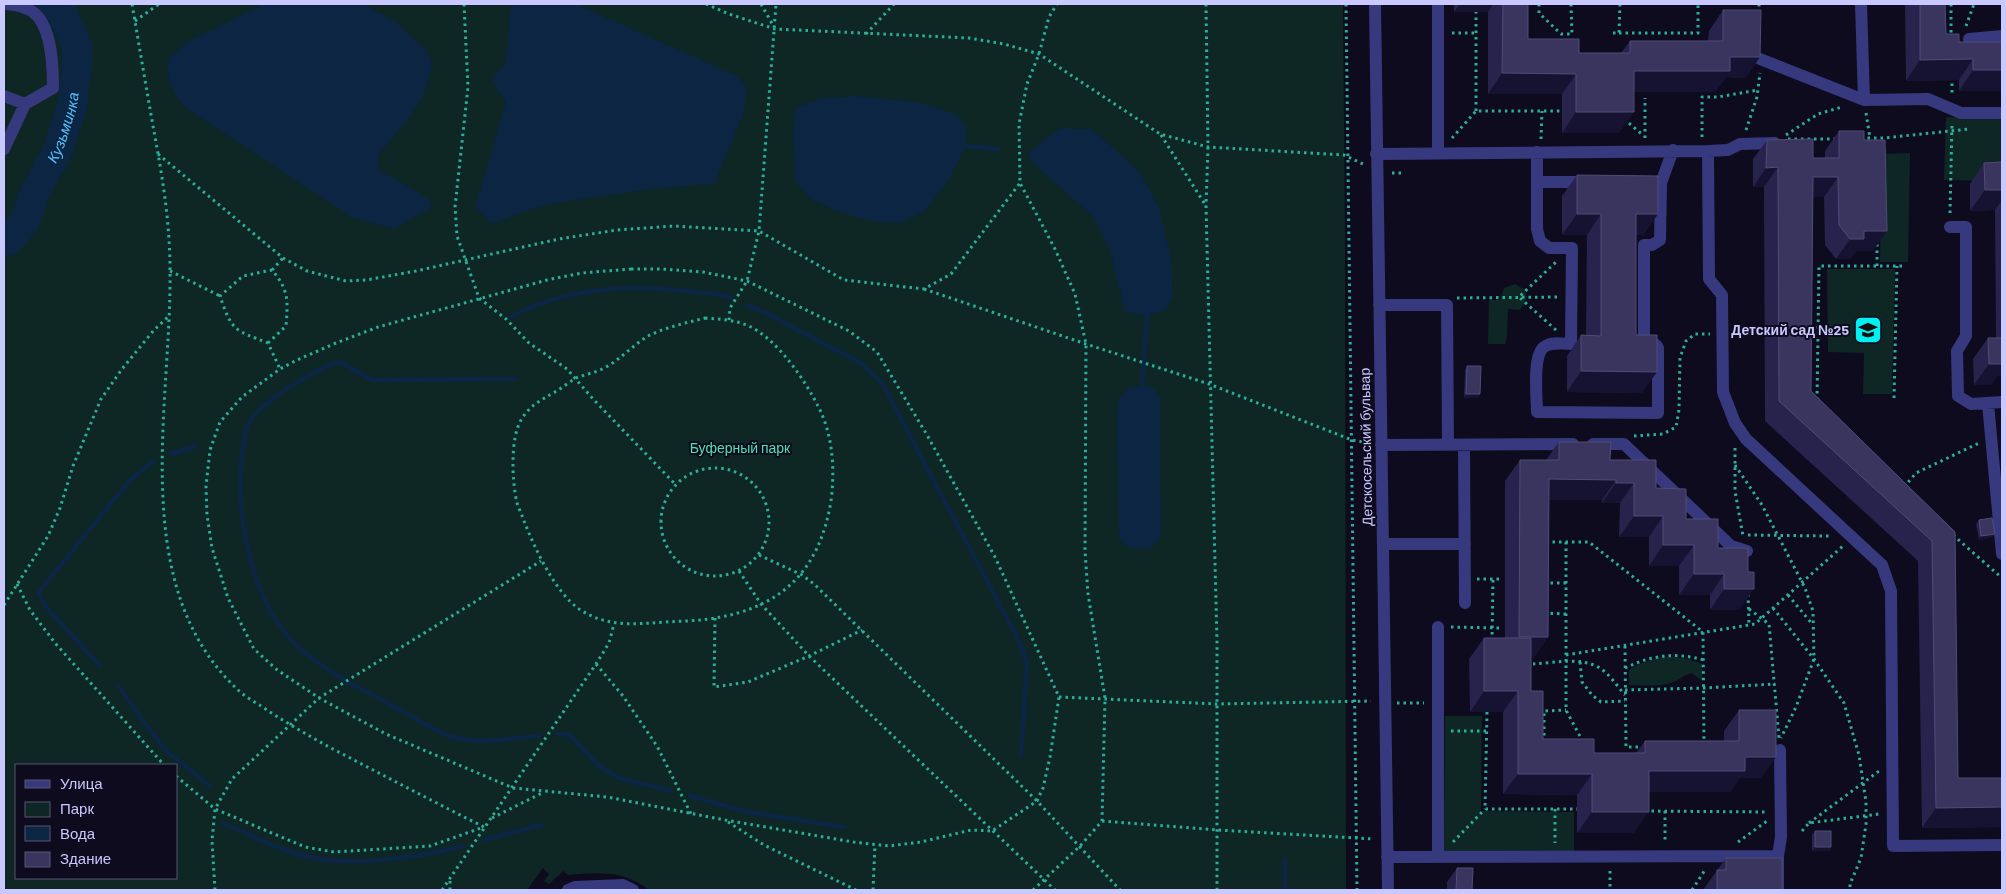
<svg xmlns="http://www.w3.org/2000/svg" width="2006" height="894" font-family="Barlow,sans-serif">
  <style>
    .green { fill: #0e2724; fill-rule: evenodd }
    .water { fill: #0b2542 }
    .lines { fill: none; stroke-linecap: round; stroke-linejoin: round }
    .stream { stroke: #0b2542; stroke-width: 5 }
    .river { stroke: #0b2542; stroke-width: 30 }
    .path { stroke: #2baf9b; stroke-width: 3; stroke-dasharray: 2.5 4; stroke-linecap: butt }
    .minor { stroke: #36397d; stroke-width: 12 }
    .wall { fill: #28234c }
    .shaded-wall { fill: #161231 }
    .building { fill: #39355f; stroke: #504c78 }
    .labels { text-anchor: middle; stroke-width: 4; stroke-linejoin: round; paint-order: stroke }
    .poi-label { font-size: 14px; font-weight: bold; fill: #c9c8ff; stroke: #0d0b1d; text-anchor: end }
    .street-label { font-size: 14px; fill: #c9c8ff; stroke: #0d0b1d }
    .park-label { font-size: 14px; fill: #53dfb0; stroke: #0d0b1d }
    .water-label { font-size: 15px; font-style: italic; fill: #56c0ff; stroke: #0d0b1d }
  </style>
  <rect width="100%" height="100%" fill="#0d0b1d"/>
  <path class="green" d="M4,4H1343L1345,241L1346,890H649C622,869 599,873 568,875L563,871L549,884L544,881L549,874L543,868L527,890H4ZM16,765H176V878H16Z
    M1946,117L2002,118V181L1944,180Z
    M1910,153L1908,262H1880L1882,154Z
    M1827,269H1895L1892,394H1863L1864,353L1828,352Z
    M1515,284L1525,290C1528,299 1526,305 1519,310L1508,309L1507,337L1505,344H1488L1489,300H1500L1504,288Z
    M1660,657C1675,657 1687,657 1702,664V681L1692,673C1684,674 1679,681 1671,683C1658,687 1642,685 1629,685V670L1636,665Z
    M1445,716H1482L1481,811L1574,812V851L1444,852Z"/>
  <path class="water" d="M264,4H363L398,23L427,51L433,64L424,93L409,118L379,154L378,169L429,199L433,207L394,229L353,218L185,107C170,89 167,83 168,59L185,43Z
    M511,4H576L737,76L747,87L744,113L714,184L659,188L543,205L492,224L475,207L506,102L492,80L506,61Z
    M858,96L918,102L958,115L966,128V146L949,179L926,210L901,223L869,221L836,211L809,198L795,180L793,129L795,108L821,98Z
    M1060,128L1092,129L1140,172L1160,210L1171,259L1173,297L1166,310L1147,316L1125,312L1110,250L1093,216L1036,166L1029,157V152Z
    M1142,385L1154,388L1160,398L1161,535C1153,553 1143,550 1125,546L1120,540L1119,532L1117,419L1119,399L1127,389Z"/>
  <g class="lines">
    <path class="stream" d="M966,146L998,149
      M747,305L766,313L862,364L882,383L1020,643L1027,663L1021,754
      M511,317C546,297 591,289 630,288C660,287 690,292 719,294L731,298
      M515,379L372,380L340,362C318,367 262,402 250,421C245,428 245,439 243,447C234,504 248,588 286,634C312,666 366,691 402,711C419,720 437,733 456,738C482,744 513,738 539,736
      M1142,385L1147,316
      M171,454L196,446
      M100,666L47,608L38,593L130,480L154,461
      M118,686L164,749L210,786
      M558,734L570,735L599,766L619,778L671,791
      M690,796L748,812L844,827
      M223,823C247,833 276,849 301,855C347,868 417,858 463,846
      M484,840L541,825
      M1285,890V860"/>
    <path class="river" id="s1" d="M4,241L10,240L25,221L35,192L58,150L72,107L76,73L77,46L63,15L52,4"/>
    <path class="path" d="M132,4C139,45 146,86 153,126C162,174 170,221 170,270C172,404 126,584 237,689C244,696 253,701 261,706C283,721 306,734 329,747C381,774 432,801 484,827
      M464,4L468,87L455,207L457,236L479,298L506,319L529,343L567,369L593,399L675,484
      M706,4L729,14L775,29L969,38L1004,44L1039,54L1160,134L1208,147L1344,155L1363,164
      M761,4L774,27
      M1206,4L1208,147L1206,206L1217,642V890
      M1346,4L1357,890
      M1539,4V13L1561,34H1572L1571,4
      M1759,4V14
      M1951,4V38
      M135,21L159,4
      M1966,26L1974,4
      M1452,33H1476
      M1613,33H1619L1620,4
      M1619,33H1698V4
      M866,34L894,4
      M1952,77V96
      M1476,111V12
      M1866,113L1870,138
      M1624,119L1644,136
      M1746,130L1757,97L1760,73
      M1161,135L1206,206
      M1786,135L1818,114L1842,107
      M1702,137V97H1718L1758,90
      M1452,138L1476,111H1562
      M1645,138V98
      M1861,138H1884L1969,129
      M1541,139L1542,111
      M1788,139H1837
      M158,154L283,258L307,271L346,281L366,280L416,271L559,239L617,230L674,226L759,231L844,280L924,289L951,274L1020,183
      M1392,173H1402
      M1950,213L1952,124
      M1877,266V241
      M631,269H661L703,272L747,281L849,331L877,352L927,435L995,557L1059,697L1050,757L1043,788L1037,801L992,831L971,830L921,842L889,846L853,842L725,820L607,797L513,788L386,734L319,698L276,669L254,649L228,598L212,548L207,515L206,486L210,450L220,422L242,397L280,369L297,360L336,343L378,327L547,280L582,273Z
      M272,270L283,258
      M170,271L220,296
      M924,289L1086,344L1209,384L1352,440L1369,443
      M1457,298L1558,297
      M705,318C720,319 735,320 749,326C778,340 805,380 819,408C833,436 835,470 831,501C820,568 784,607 715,618C699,621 682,621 666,622C634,624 608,628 579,609C555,592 535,549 524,521C522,515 519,509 517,503C512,482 510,439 521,420C530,405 541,400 555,392C562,388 569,382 576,378C585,374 595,373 604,368C620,360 633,345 648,336C666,327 686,323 705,318Z
      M729,320L730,308L747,281L759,231L776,4
      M1556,330L1519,297L1557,261
      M268,343L286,326C288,301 289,290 272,270L243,276L220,296C232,332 235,330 268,343L280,369
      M1894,398L1897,266
      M1817,400L1819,266H1906
      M1634,436L1663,434L1676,427L1679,410L1680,358L1686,341L1695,334H1710
      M1735,448V491L1743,536
      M1735,465L1762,505L1805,588L1813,611L1814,659L1796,707L1781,738
      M661 522a54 54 0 1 1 108 0a54 54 0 1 1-108 0Z
      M1904,487L1916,473L1979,443
      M1748,535L1829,536
      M1953,535L2002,578
      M1546,542H1589L1703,632L1704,745
      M1566,542V710L1583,742
      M759,555L802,575L814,584L1037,801L1120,890
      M739,571L761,604L809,656L1055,890
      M1477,579H1501
      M1544,583H1566
      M17,584L30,610L55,643L164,765
      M1748,594L1749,625
      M1788,595L1813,625
      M4,605L48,536L60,508L73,466L101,399L122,369L154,330L168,317
      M1773,608L1814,659L1844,703L1859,755L1866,802V824L1861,858L1850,884V890
      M1749,609L1769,624L1779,738
      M1544,613L1566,614
      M715,618L714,687L748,682L809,656L862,630
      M1451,627L1502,628
      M1492,641L1493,579
      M1625,646L1626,747H1644
      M1566,655L1755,624L1843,546
      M1580,662L1582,682L1592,695L1601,702L1625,701
      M596,664L623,696L657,746L691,814
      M1533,664C1555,663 1587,655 1605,672C1612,678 1618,687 1625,695
      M1625,668C1652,655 1675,652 1704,660
      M1625,690L1704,688L1775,684
      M1059,697L1217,704L1371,701
      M1397,703H1424
      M1487,712L1485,809H1577
      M1451,731H1486
      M1544,742V711L1566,710
      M176,776L215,809L305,847L334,852L430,846L484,827
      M1555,809V843
      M1645,811L1767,812
      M1665,811V842
      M492,818L542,793
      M1102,821L1218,830L1374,839
      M728,822L764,845L856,890
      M1809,823L1879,771
      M1802,831L1809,823L1879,814
      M1453,842L1485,809
      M1738,842L1767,821
      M1610,871V890
      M215,890L212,841L215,809L232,779L319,698L541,561
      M442,890L596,664L609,643L614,624
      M450,890V881
      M873,890L875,845
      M1033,890L1080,846L1102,821L1105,698L1088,594L1085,551L1086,344L1075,294L1055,249L1020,183L1019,124L1027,84L1039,54L1049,17L1057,4
      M1692,890L1705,870"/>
    <path class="minor" d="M1375,4L1388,890
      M1861,4L1864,100L1928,99L1961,113H2002
      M1969,39L2002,36
      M1760,59L1864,100
      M4,96L25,104
      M4,149L25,104L53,88C53,67 52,26 33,12C26,7 16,5 7,4
      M1708,151L1709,279L1722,295L1723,392L1735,423L1746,439L1882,565L1891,591L1893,846L2002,845
      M1537,152V229L1540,241L1549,248H1572L1571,344C1562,344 1552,341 1544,347C1532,356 1537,398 1537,412L1658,413V348C1655,342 1650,343 1644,342V245H1652L1660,240L1661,183L1673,150
      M1438,153V4
      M1376,154L1708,151L1728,150L1740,144L1775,143
      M1537,182H1588
      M1950,227H1966V336L1957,351L1958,396L1971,404L2002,402
      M1379,305H1447L1448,445
      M1988,404L2002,554
      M1593,444H1624L1731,546L1747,551
      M1381,445L1573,444
      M1464,445L1465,603
      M1383,544H1465
      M1438,627V857
      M1387,857L1778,856
      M568,890L575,887L623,885L633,890
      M1778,890V856L1781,837L1780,750"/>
  </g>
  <path class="wall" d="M1454,4H1528V39L1579,53H1621L1630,41H1708L1709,31L1723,10L1746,78L1726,77L1715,92H1634L1619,133H1562V94H1488V12H1454Z
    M1905,4H1945L1946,34L1959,42H2002V91H1959V80L1906,81Z
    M1839,131L1864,140L1887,231L1873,251H1856L1850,259H1836L1825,245L1824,197H1813L1811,391L1955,532L1958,778H2002V827L1922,828L1918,561L1765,421L1764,187H1753V159L1767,140L1813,158H1825V151Z
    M1984,163L2002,170V376H1997L1991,385H1974L1973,359L1988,338H1996L1995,210L1970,211V184Z
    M1577,175L1658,214L1643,235H1636V335L1642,393L1567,392V356L1581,335H1586L1587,235H1562V196Z
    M1467,366L1480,394L1478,398H1464L1465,370Z
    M1559,442L1610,460L1656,488L1686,519L1718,548L1739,610H1710V595H1679V566H1649V537H1619L1620,503H1602V500H1549L1548,637L1533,658H1531V691L1543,739L1594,753H1636L1645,741H1724V731L1739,710L1776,757L1761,778H1740L1730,792H1649L1634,833H1577V795L1503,794V712H1470L1469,659L1484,638H1505V481L1520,460H1546Z
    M1979,520L1995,534L1992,537L1979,540L1976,524Z
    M1815,831L1831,847L1829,851H1812V835Z
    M1726,858L1782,890H1703Z
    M1457,868L1472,890H1447V882Z"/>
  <path class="shaded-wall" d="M1460,4H1493L1488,12H1454Z
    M1730,57H1760L1746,78L1726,77L1715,92H1619L1634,71Z
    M1973,59L1959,80L1906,81L1920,60Z
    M1973,70H2002V91H1959Z
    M1502,73L1576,74L1562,94H1488Z
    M1576,112H1634L1619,133H1562Z
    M1778,167L1764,187H1753L1766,168Z
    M1813,177H1838L1824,197H1799Z
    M1985,190H2002V200L1995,210L1970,211Z
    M1577,214H1601L1587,235H1562Z
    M1636,214H1658L1643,235H1622Z
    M1864,231H1887L1873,251H1856L1850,259H1836L1850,239Z
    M2002,359V376H1997L1991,385H1974L1989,364Z
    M1581,371L1657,372L1642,393L1567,392Z
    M1466,394H1480L1478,398H1464Z
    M1549,479L1616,480L1602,500H1534Z
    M1616,483H1634L1620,503H1602Z
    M1634,516H1663L1649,537H1619Z
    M1995,534L1992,537L1979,540L1981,536Z
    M1663,545H1694L1679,566H1649Z
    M1694,574H1724L1710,595H1679Z
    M1724,589H1754L1739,610H1710Z
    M1519,637H1548L1533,658H1505Z
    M1484,691H1518L1503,712H1470Z
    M1745,757H1776L1761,778H1740L1730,792H1635L1649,771Z
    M1518,774H1592L1577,795L1503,794Z
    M2002,807V827L1922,828L1936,808Z
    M1592,812H1649L1634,833H1577Z
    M1815,847H1831L1829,851H1812Z"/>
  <path class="building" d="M1503,4H1528V39H1579V53H1630V41H1723V10H1761L1760,57H1730V71H1634V112H1576V74L1502,73Z
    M1920,4H1945L1946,34H1959V42H2002V70H1973V59L1920,60Z
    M1839,131H1864V140H1885L1887,231H1864V239H1850L1839,225L1838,177H1813L1811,391L1955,532L1958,778H2002V807L1936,808L1932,541L1779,401L1778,167L1766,168L1767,140L1813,139V158H1839Z
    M2002,162V190H1985L1984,163Z
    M1577,175L1658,176V214H1636V335H1657V372L1581,371V335L1601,336V214H1577Z
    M1988,338H2002V364H1989Z
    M1467,366H1481L1480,394H1466Z
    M1559,442H1611L1610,460H1656V488L1686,489V519H1718V548H1748V572H1754V589H1724V574H1694V545H1663V516H1634V483H1616V480L1549,479L1548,637H1519L1520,460H1559Z
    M1992,518L1995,534L1981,536L1979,520Z
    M1484,638H1531V691H1543V739H1594V753H1645V741H1739V710H1776V757H1745V771H1649V812H1592V774H1518V691H1484Z
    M1815,831H1831V847H1815Z
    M1726,858H1782V890H1717V870H1726Z
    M1457,868H1473L1472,890H1456Z"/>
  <defs>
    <g id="school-square" transform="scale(1.4375)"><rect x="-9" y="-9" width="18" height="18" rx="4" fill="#00f0f3" stroke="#0d0b1d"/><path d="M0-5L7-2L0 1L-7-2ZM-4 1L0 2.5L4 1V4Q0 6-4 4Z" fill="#111"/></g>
  </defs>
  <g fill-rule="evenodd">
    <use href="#school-square" x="1868" y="330"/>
  </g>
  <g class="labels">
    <g class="poi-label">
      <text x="1849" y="335">Детский сад №25</text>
    </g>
    <g class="street-label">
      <text transform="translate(1366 447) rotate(-91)" y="5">Детскосельский бульвар</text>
    </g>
    <g class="park-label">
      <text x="740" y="453">Буферный парк</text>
    </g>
    <g class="water-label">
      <text dy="5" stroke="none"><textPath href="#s1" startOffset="132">Кузьминка</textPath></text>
    </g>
  </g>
  <rect width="2006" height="894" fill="none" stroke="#c9c8ff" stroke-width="10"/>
  <rect x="15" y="764" width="162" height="115" fill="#0d0b1d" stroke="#585777"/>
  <rect x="25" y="780" width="25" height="8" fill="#36397d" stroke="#585777"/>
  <text x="60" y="789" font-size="15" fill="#c9c8ff">Улица</text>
  <rect x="25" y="802" width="25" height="15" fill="#0e2724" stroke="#585777"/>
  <text x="60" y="814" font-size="15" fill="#c9c8ff">Парк</text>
  <rect x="25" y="826" width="25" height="15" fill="#0b2542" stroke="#585777"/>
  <text x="60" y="839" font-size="15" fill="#c9c8ff">Вода</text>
  <rect x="25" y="852" width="25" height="15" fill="#39355f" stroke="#585777"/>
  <text x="60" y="864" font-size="15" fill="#c9c8ff">Здание</text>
</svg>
